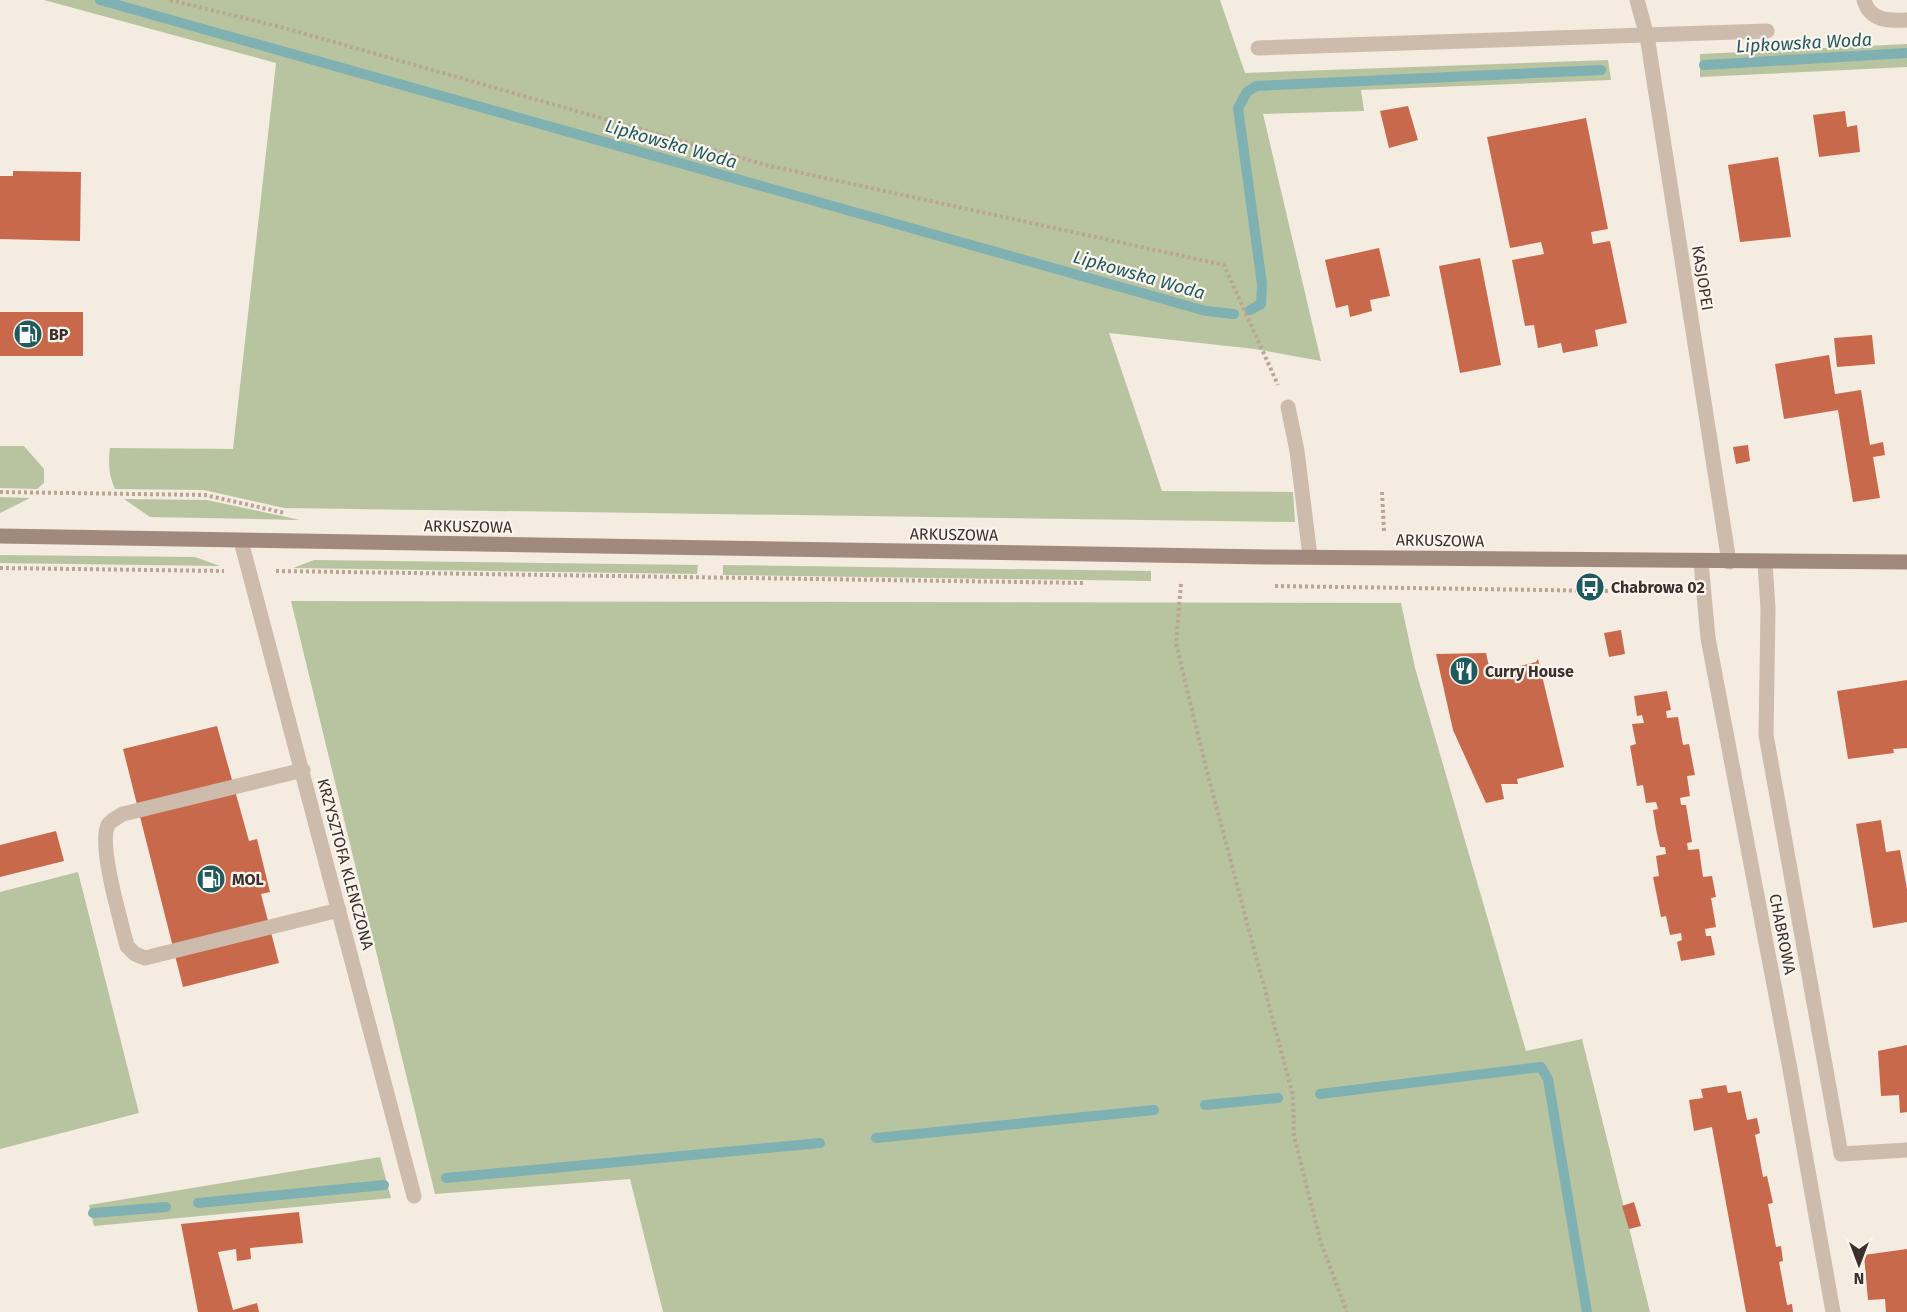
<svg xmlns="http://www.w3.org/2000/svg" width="1907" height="1312" font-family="'Fira Sans',sans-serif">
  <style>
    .green { fill: #b8c4a0 }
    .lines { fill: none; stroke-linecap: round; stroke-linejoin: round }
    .stream { stroke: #7fb0b2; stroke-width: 10 }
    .building { fill: #c8694b }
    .path { stroke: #b9a596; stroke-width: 4; stroke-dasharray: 3 3; stroke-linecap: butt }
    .lane { stroke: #cdbbac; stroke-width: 15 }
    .street { stroke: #cdbbac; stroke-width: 15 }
    .secondary { stroke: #a18a7d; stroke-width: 15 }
    .labels { text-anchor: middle; stroke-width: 4.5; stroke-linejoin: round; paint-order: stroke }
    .street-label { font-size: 16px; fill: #3b302b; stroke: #fbf5ee }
    .poi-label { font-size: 16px; font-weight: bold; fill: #3b302b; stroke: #fbf5ee; text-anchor: start }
    .water-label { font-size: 18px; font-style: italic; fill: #1f5a5e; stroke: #fbf5ee }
  </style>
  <rect width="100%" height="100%" fill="#f4ebe1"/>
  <path class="green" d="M44,0H1220L1245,73L1608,60L1611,80L1361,90L1364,111L1263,114L1321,361L1255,349L1109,333L1162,491L1293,492L1295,522L284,508L204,490L115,489C109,475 108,464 110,448L233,449L276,63Z
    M1907,44V67L1700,77V54Z
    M0,446H24L44,469V483L37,489L0,488Z
    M0,497L30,498L0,513Z
    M124,499L207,500L300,520L150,517Z
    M0,555L195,557L220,566L0,563Z
    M314,560L698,565L697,574L293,568Z
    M723,565L1151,571V581L723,575Z
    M291,601L1401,603L1415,668L1526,1051L1582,1039L1650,1312H663L630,1179L435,1194Z
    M78,872L139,1113L0,1149V892Z
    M380,1157L391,1198L94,1226L89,1205Z"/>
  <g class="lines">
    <path class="stream" d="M100,0L1206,311L1234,314
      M1704,65L1907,53
      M1250,310L1261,304L1262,284L1238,108L1247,92L1256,86L1601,70
      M1320,1094L1541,1067L1548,1079L1587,1312
      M1205,1105L1278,1098
      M876,1138L1154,1110
      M446,1178L820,1143
      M198,1203L384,1185
      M93,1213L166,1207"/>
  </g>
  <path class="building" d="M1408,106L1418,140L1389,148L1380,111Z
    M1845,111L1847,127L1857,125L1860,152L1819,157L1813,115Z
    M1586,118L1608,229L1591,232L1593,244L1610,241L1627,323L1595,330L1598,346L1563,353L1561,343L1538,348L1534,325L1525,326L1512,260L1544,254L1541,242L1510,248L1487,137Z
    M1778,157L1791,237L1740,242L1728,165Z
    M13,171L81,172L80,241L0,239V176H13Z
    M1379,248L1390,296L1370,300L1372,311L1350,317L1348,305L1336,308L1325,260Z
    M1480,258L1501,365L1460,373L1439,266Z
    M0,312H83V356H0Z
    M1872,335L1875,364L1837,367L1834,338Z
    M1829,355L1835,394L1861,390L1870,445L1883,442L1885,455L1873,457L1880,498L1853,502L1838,410L1784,419L1775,364Z
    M1748,445L1750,461L1736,464L1733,447Z
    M1621,630L1625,654L1609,657L1604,633Z
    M1486,653L1490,671L1493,673L1536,662L1538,659L1564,767L1517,779L1518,784H1501L1504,799L1486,803L1453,730L1436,654Z
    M1907,680V748L1893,749L1894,753L1848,759L1837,691Z
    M1667,691L1671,710L1666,711L1667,718L1678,717L1683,745L1689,744L1695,775L1687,776L1690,796L1680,798L1681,805H1686L1689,823L1692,842L1687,843L1688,850L1699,849L1703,877L1712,876L1716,897L1711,898L1716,927L1705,929L1706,936H1711L1715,955L1681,961L1677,942L1682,940L1681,933L1670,935L1666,916L1661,917L1653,877L1659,876L1656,856L1666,854L1665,847H1660L1656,829L1653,810L1658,809L1656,802L1646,803L1643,785L1637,786L1630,746L1636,744L1632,724L1644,723L1642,715L1637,716L1634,696Z
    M217,726L249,841L257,839L270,892L261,894L279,963L183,987L123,749Z
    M1881,820L1886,852L1900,850L1907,889V922L1873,928L1856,824Z
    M56,831L64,861L0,877V845Z
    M1907,1045V1112L1900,1113L1899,1095L1881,1096L1878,1051Z
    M1726,1085L1728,1093L1741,1091L1747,1120L1757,1118L1760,1133L1755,1135L1759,1155L1763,1177L1767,1176L1773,1203L1768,1204L1776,1247L1781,1246L1783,1261L1779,1262L1787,1305L1792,1304L1793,1312H1746L1712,1127L1694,1131L1689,1100L1703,1098L1701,1089Z
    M1634,1202L1641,1226L1629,1229L1622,1206Z
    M299,1212L303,1243L250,1248L251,1259L237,1261L236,1249L218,1252L233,1310L257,1303L259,1312H198L181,1224Z
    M1907,1249V1312H1886L1885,1299L1868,1300L1864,1255Z"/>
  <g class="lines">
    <path class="path" d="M170,0L281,27L770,166L1224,265L1278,385
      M0,492L205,495L285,513
      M1382,492L1384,531
      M0,568L224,571
      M276,571L1085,583
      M1181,584L1176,643L1205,764L1293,1096L1294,1136L1321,1243L1347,1312
      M1275,586L1678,592"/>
    <path class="lane" d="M1258,48L1767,31
      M1288,407L1297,451L1310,556
      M241,541L414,1196
      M1765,562L1768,609L1766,735L1841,1154L1907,1150
      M303,770L123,814C118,817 111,820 108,825C98,845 121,921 127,946L135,954L145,958L339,910"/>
    <path class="street" d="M1637,0L1647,36L1729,562
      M1864,0C1870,21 1888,21 1907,20
      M1701,562L1708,638L1790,1069L1833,1312"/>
    <path class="secondary" d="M0,536L1267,557L1907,562"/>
  </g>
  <defs>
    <g id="fuel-disc" transform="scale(1.5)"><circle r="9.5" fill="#1f5a5e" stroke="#fbf5ee"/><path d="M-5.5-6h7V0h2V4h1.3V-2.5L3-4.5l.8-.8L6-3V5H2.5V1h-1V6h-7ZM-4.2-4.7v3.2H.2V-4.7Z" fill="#fff"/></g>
    <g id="bus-disc" transform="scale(1.5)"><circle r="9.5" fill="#1f5a5e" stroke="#fbf5ee"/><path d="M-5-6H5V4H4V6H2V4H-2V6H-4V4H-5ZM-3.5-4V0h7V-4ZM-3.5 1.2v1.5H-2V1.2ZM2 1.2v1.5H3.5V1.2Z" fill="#fff"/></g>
    <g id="restaurant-disc" transform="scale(1.5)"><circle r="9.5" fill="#1f5a5e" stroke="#fbf5ee"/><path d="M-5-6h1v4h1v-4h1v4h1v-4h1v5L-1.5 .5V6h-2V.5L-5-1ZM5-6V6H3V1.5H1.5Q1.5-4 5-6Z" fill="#fff"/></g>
  </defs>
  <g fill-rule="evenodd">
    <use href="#fuel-disc" x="28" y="334"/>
    <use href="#bus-disc" x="1590" y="587"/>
    <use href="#restaurant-disc" x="1464" y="671"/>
    <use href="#fuel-disc" x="211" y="879"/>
  </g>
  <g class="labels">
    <g class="street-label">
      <text transform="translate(1703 278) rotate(81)" y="6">KASJOPEI</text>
      <text transform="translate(468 526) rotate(1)" y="6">ARKUSZOWA</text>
      <text transform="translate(954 534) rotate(1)" y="6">ARKUSZOWA</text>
      <text transform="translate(1440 540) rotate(1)" y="6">ARKUSZOWA</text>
      <text transform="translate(346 864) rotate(75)" y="6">KRZYSZTOFA KLENCZONA</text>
      <text transform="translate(1783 934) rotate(79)" y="6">CHABROWA</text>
    </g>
    <g class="poi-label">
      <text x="49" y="340">BP</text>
      <text x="1611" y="593">Chabrowa 02</text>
      <text x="1485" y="677">Curry House</text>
      <text x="232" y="885">MOL</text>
    </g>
    <g class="water-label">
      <text transform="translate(1804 43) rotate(-3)" y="6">Lipkowska Woda</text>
      <text transform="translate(671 144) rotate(16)" y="6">Lipkowska Woda</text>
      <text transform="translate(1139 275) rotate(16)" y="6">Lipkowska Woda</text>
    </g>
  </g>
  <g transform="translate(1859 1264) rotate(180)" stroke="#fbf5ee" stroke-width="4.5" paint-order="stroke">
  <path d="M0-4.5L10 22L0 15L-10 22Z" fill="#3b302b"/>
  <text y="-9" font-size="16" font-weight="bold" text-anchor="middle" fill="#3b302b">N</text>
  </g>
</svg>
